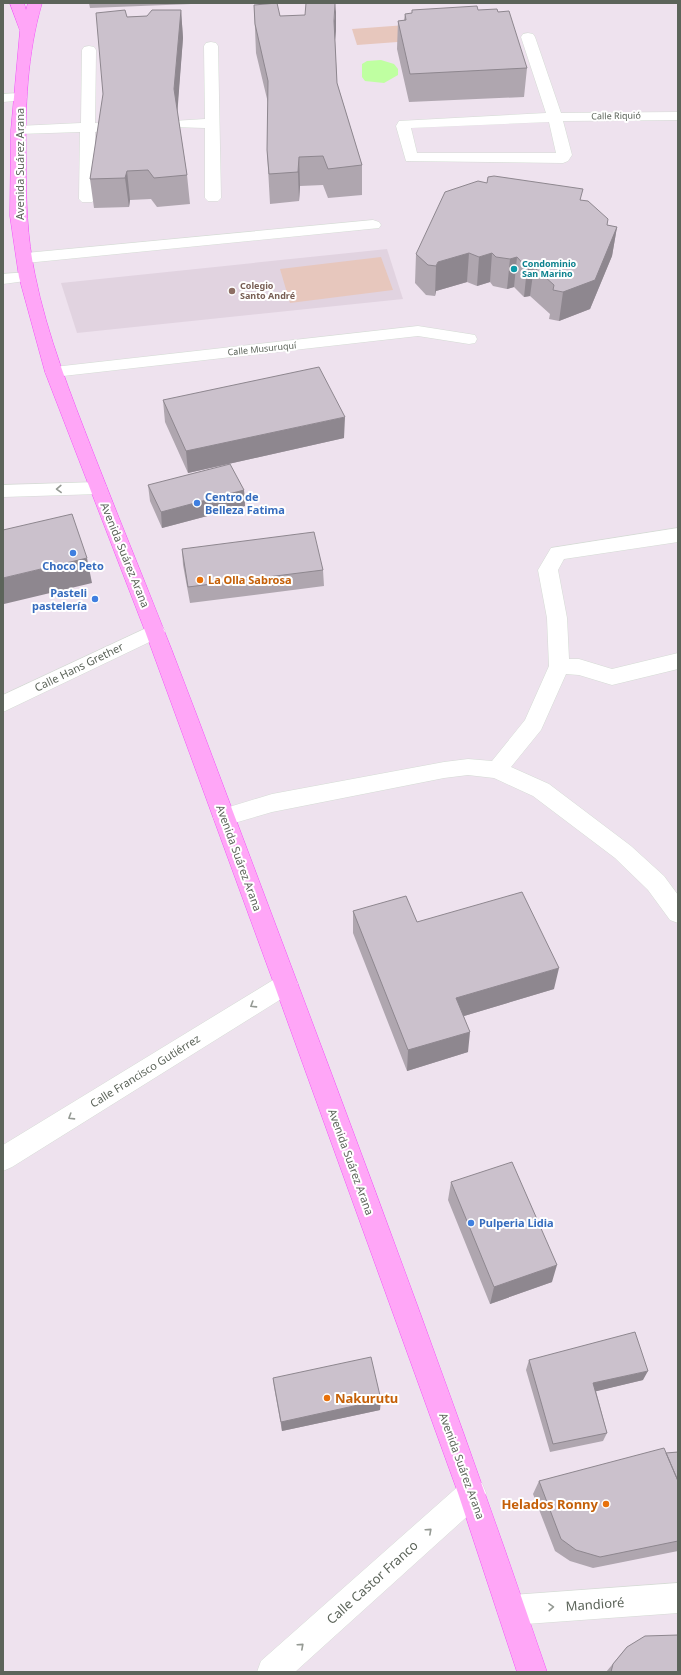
<svg xmlns="http://www.w3.org/2000/svg" width="681" height="1675" font-family="'Noto Sans',sans-serif">
  <style>
    .education { fill: #e1d3e0 }
    .green { fill: #e7c7bd }
    .water { fill: #bfffa1 }
    .lines { fill: none; stroke-linecap: round; stroke-linejoin: round }
    .minor-casing { stroke: #d5dcd5; stroke-width: 1 }
    .major-casing { stroke: #f350f9; stroke-width: 1 }
    .minor { fill: #fff; fill-rule: evenodd }
    .major { fill: #ffa6f7; fill-rule: evenodd }
    .wall { fill: #afa6af }
    .shaded-wall { fill: #8e878f }
    .building { fill: #cbc1cc; stroke: #8e878f }
    .oneway { stroke: #959a94 }
    .culture-dot { fill: #0f9aa8; stroke: #fff; stroke-width: 1.5 }
    .education-dot { fill: #8d6e63; stroke: #fff; stroke-width: 1.5 }
    .shop-dot { fill: #3f7fe0; stroke: #fff; stroke-width: 1.5 }
    .food-dot { fill: #e8710a; stroke: #fff; stroke-width: 1.5 }
    .labels { text-anchor: middle; stroke-width: 4; stroke-linejoin: round; paint-order: stroke }
    .far-street-label { font-size: 9px; fill: #5c645a; stroke: #fff }
    .far-culture-label { font-size: 9px; font-weight: bold; fill: #0d838f; stroke: #fff; text-anchor: start }
    .far-education-label { font-size: 9px; font-weight: bold; fill: #785e54; stroke: #fff; text-anchor: start }
    .street-label { font-size: 11px; fill: #5c645a; stroke: #fff }
    .shop-label { font-size: 11px; font-weight: bold; fill: #366cbe; stroke: #fff; text-anchor: start }
    .food-label { font-size: 11px; font-weight: bold; fill: #c56008; stroke: #fff; text-anchor: start }
    .near-food-label { font-size: 13px; font-weight: bold; fill: #c56008; stroke: #fff; text-anchor: start }
    .near-street-label { font-size: 13px; fill: #5c645a; stroke: #fff }
  </style>
  <rect width="100%" height="100%" fill="#eee2ee"/>
  <path class="education" d="M387,249L403,299L77,333L61,283Z"/>
  <path class="green" d="M406,25L411,41L357,45L352,29Z
    M381,257L393,290L290,303L280,269Z"/>
  <path class="water" d="M381,60L394,64L398,69V75L384,83L365,81L362,77V64L367,61Z"/>
  <g class="lines">
    <g class="minor-casing">
      <path id="minor" d="M528,33L533,34L535,37L561,113L678,112V120L563,121L572,155L568,161L563,163L406,161L396,126L399,121L546,113L521,37L523,34ZM549,122L556,153H417L411,128Z
        M211,42L216,43L218,46L221,198L218,201H208L205,198V128L173,127L171,124L173,121L205,119L204,46L206,43Z
        M89,46L94,47L96,50L95,123L108,124L110,127L108,130L95,132V199L92,202H82L79,199L80,132L18,134L13,133L11,130L13,127L18,126L81,123L82,50L84,47Z
        M20,93L25,94L27,97L25,100L3,102V94Z
        M373,220L379,222L381,225L379,228L26,263L20,261L18,258L20,255L26,253Z
        M27,272L33,274L35,277L33,280L3,284V274Z
        M418,326L469,334L475,335L477,339L475,343L469,344L418,336L54,377L48,376L45,372L48,368L54,367Z
        M98,482L105,484L107,488L105,492L98,494L3,497V485Z
        M678,528V542L564,559L558,570L567,618L569,659H579L612,669L678,653V669L612,685L579,675L566,674L541,730L511,767L549,784L631,846L664,876L678,895V923L670,920L648,890L615,858L533,796L494,778L468,775L444,778L272,812L224,826L216,823L213,817L216,811L272,794L444,762L468,759L492,761L525,720L549,666L547,618L538,570L551,548Z
        M155,624L162,626L165,631L162,636L3,712V695Z
        M286,974L294,977L298,984L294,991L12,1167L3,1171V1145L278,977Z
        M472,1479L482,1483L486,1493L482,1503L295,1672H257L261,1661L462,1483Z
        M678,1583V1613L512,1625L501,1621L497,1610L501,1599L512,1595Z"/>
    </g>
    <g class="major-casing">
      <path id="major" d="M10,3H24L26,10L28,3H42C27,54 25,108 26,161C26,200 27,237 35,275C47,335 71,395 93,452C127,540 164,627 197,716C316,1033 438,1351 547,1672H517L458,1493L274,984L145,631L45,372L19,277L10,216L11,130L20,31Z"/>
    </g>
    <use href="#minor" class="minor"/>
    <use href="#major" class="major"/>
  </g>
  <path class="wall" d="M89,3H191V4L90,8Z
    M254,5L280,16L336,30L335,40L337,83L362,165V195L328,198L323,185L300,186L299,201L270,204L267,150L268,103L256,53Z
    M181,10L183,38L177,110L187,175L190,204L157,207L151,199L130,200L129,207L94,208L90,179L127,17L147,16Z
    M478,10L498,12L527,68L524,97L409,102L397,49L398,21L404,20L405,14Z
    M581,200L607,225L617,227L612,256L590,309L559,321L549,319L550,314L530,296L524,297L514,287L507,289L493,286L490,282L477,286L467,282L436,291L435,296L426,295L415,283L416,254Z
    M163,400L344,438L188,473L165,422Z
    M148,485L244,490L245,506L162,528L150,501Z
    M182,549L323,570L324,586L190,603L183,565Z
    M353,911L417,922L554,989L464,1016L468,1052L407,1071L353,933Z
    M451,1182L552,1282L490,1304L448,1200Z
    M529,1360L643,1380L596,1391L607,1433L603,1441L550,1452L526,1370Z
    M273,1378L380,1410L282,1431L274,1387Z
    M678,1452V1551L593,1568L570,1561L555,1551L533,1494L539,1481L666,1453Z
    M627,1647L678,1672H606Z"/>
  <path class="shaded-wall" d="M336,3V30L334,50V21Z
    M181,10L183,38L177,117L174,89Z
    M299,157L300,186L299,201L298,172Z
    M127,171L130,200L129,207L125,178Z
    M617,227L612,256L590,309L559,321L563,292Z
    M469,253L467,282L436,291L435,296L436,266L438,262Z
    M492,253L490,282L477,286L479,257Z
    M517,257L514,287L507,289L510,259Z
    M534,267L530,296L524,297L527,268Z
    M345,417L344,438L188,473L186,451Z
    M244,490L245,506L162,528L161,512Z
    M87,558L92,583L4,604L3,598V578Z
    M559,968L554,989L454,1019L456,998Z
    M470,1032L468,1052L407,1071L408,1050Z
    M557,1265L552,1282L490,1304L494,1287Z
    M648,1371L643,1380L589,1393L593,1383Z
    M381,1400L380,1410L282,1431L281,1422Z"/>
  <path class="building" d="M277,3L280,16L305,15L306,3H335L334,21L337,83L362,165L328,169L323,156L299,157L298,172L269,174L267,150L268,81L255,24L254,5Z
    M477,6L478,10L497,9L498,12L509,11L527,68L410,74L398,21L406,20L405,14L412,13V10Z
    M125,10L127,17L147,16L152,10H181L174,89L187,175L154,178L148,170L127,171L125,178L90,179L103,94L96,13Z
    M494,176L583,189L580,200L588,201L608,219L607,225L617,227L595,280L563,292L553,290L554,285L534,267L527,268L517,257L510,259L496,257L492,253L479,257L469,253L438,262L436,266L428,265L416,254L445,192L478,181L487,183L488,177Z
    M319,367L345,417L186,451L163,400Z
    M230,464L244,490L161,512L148,485Z
    M72,514L87,558L3,578V530Z
    M314,532L323,570L188,587L182,549Z
    M522,892L559,968L456,998L470,1032L408,1050L353,911L406,896L417,922Z
    M512,1162L557,1265L494,1287L451,1182Z
    M635,1332L648,1371L593,1383L607,1433L553,1444L529,1360Z
    M371,1357L381,1400L281,1422L273,1378Z
    M664,1448L678,1481V1541L600,1557L576,1550L561,1539L539,1481Z
    M678,1452V1481L666,1453Z
    M678,1635V1672H611L613,1664L627,1647L645,1636Z"/>
  <defs><path id="oneway-chevron" d="M-2-3.5L2.5 0L-2 3.5" fill="none" stroke-width="1.6" stroke-linecap="round" stroke-linejoin="round"/></defs>
  <g class="oneway">
    <use href="#oneway-chevron" transform="translate(59 489) rotate(178)"/>
    <use href="#oneway-chevron" transform="translate(253 1005) rotate(148)"/>
    <use href="#oneway-chevron" transform="translate(71 1117) rotate(148)"/>
    <use href="#oneway-chevron" transform="translate(429 1531) rotate(-42)"/>
    <use href="#oneway-chevron" transform="translate(551 1607) rotate(-4)"/>
    <use href="#oneway-chevron" transform="translate(301 1646) rotate(-42)"/>
  </g>
  <circle class="culture-dot" cx="514" cy="269" r="4"/>
  <circle class="education-dot" cx="232" cy="291" r="4"/>
  <g class="shop-dot">
    <circle cx="197" cy="503" r="4"/>
    <circle cx="73" cy="553" r="4"/>
    <circle cx="95" cy="599" r="4"/>
    <circle cx="471" cy="1223" r="4"/>
  </g>
  <g class="food-dot">
    <circle cx="200" cy="580" r="4"/>
    <circle cx="327" cy="1398" r="4"/>
    <circle cx="606" cy="1504" r="4"/>
  </g>
  <g class="labels">
    <g class="far-street-label">
      <text transform="translate(616 116) rotate(-1)" y="3">Calle Riquió</text>
      <text transform="translate(262 349) rotate(-6)" y="3">Calle Musuruquí</text>
    </g>
    <g class="far-culture-label">
      <text x="522" y="267">Condominio<tspan x="522" dy="10">San Marino</tspan></text>
    </g>
    <g class="far-education-label">
      <text x="240" y="289">Colegio<tspan x="240" dy="10">Santo André</tspan></text>
    </g>
    <g class="street-label">
      <text transform="translate(20 164) rotate(-90)" y="4">Avenida Suárez Arana</text>
      <text transform="translate(125 555) rotate(68)" y="4">Avenida Suárez Arana</text>
      <text transform="translate(79 667) rotate(-26)" y="4">Calle Hans Grether</text>
      <text transform="translate(239 858) rotate(70)" y="4">Avenida Suárez Arana</text>
      <text transform="translate(145 1071) rotate(-32)" y="4">Calle Francisco Gutiérrez</text>
      <text transform="translate(351 1162) rotate(70)" y="4">Avenida Suárez Arana</text>
      <text transform="translate(462 1466) rotate(70)" y="4">Avenida Suárez Arana</text>
    </g>
    <g class="shop-label">
      <text x="205" y="501">Centro de<tspan x="205" dy="13">Belleza Fatima</tspan></text>
      <text x="73" y="570" text-anchor="middle">Choco Peto</text>
      <text x="87" y="597" text-anchor="end">Pasteli<tspan x="87" dy="13">pastelería</tspan></text>
      <text x="479" y="1227">Pulperia Lidia</text>
    </g>
    <g class="food-label">
      <text x="208" y="584">La Olla Sabrosa</text>
    </g>
    <g class="near-food-label">
      <text x="335" y="1403">Nakurutu</text>
      <text x="598" y="1509" text-anchor="end">Helados Ronny</text>
    </g>
    <g class="near-street-label">
      <text transform="translate(372 1582) rotate(-42)" y="5">Calle Castor Franco</text>
      <text transform="translate(595 1604) rotate(-4)" y="5">Mandioré</text>
    </g>
  </g>
  <rect width="681" height="1675" fill="none" stroke="#5c645a" stroke-width="8"/>
</svg>
